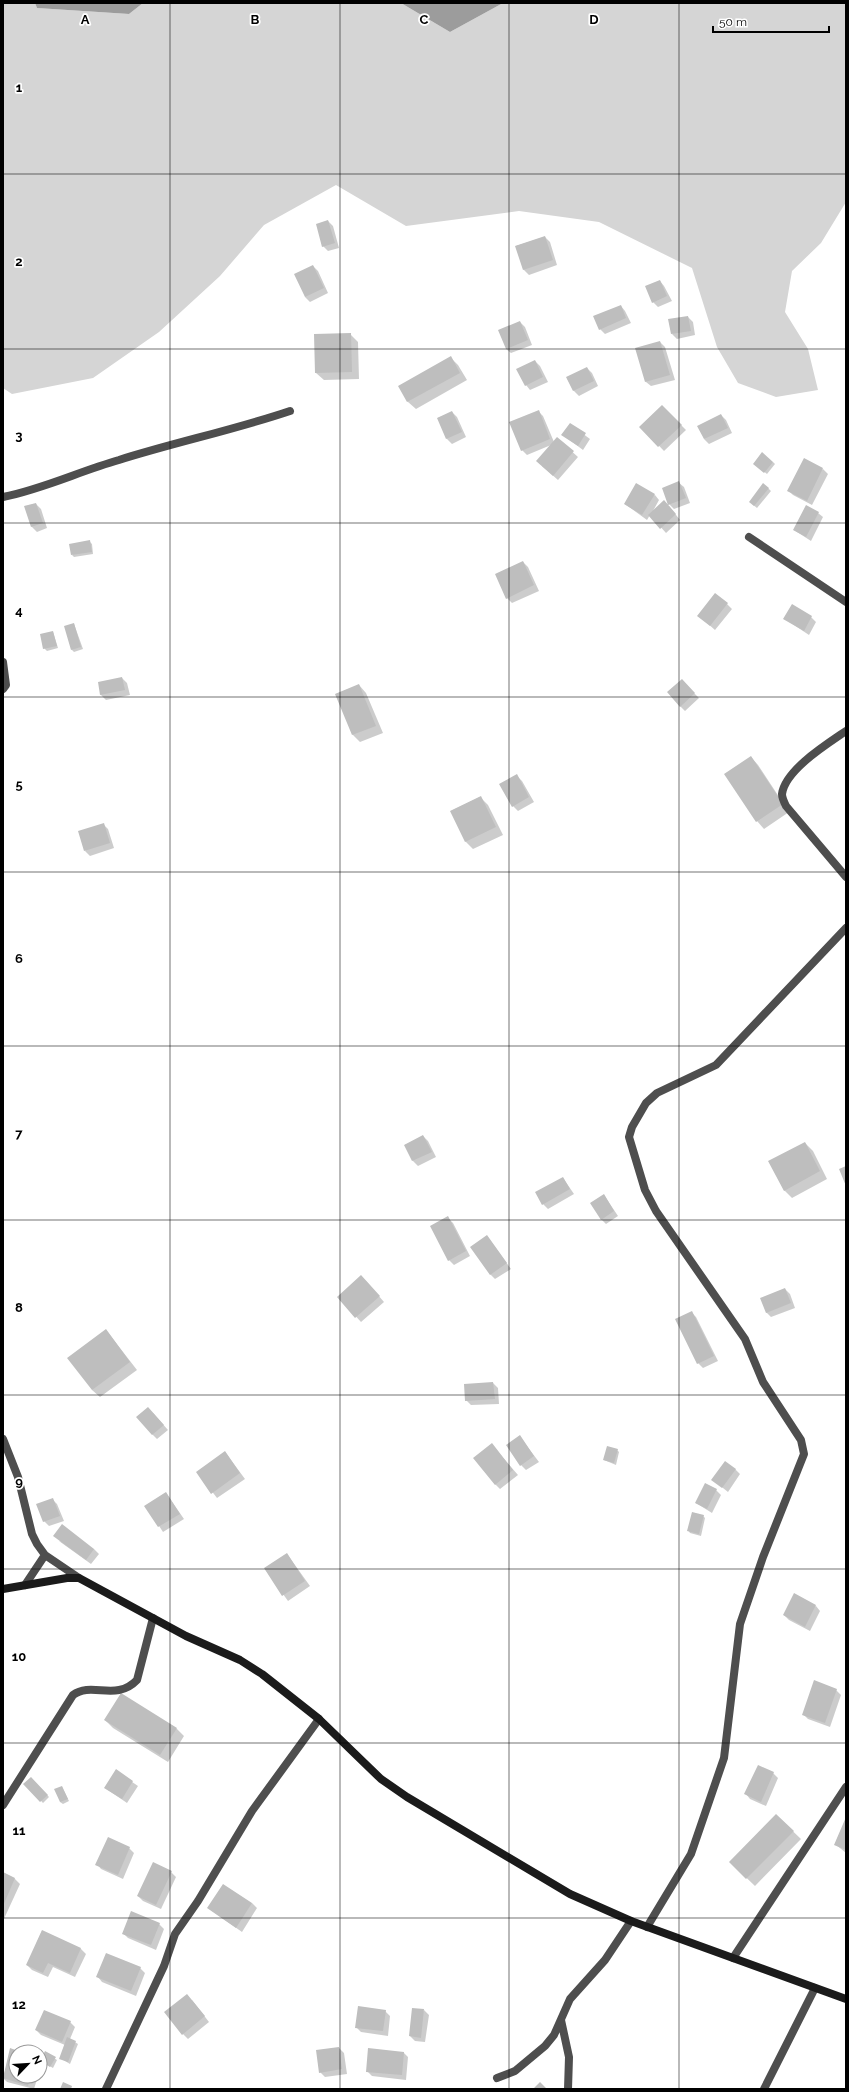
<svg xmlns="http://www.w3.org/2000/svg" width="849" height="2092" font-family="Raleway,sans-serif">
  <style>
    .green { fill: #d5d5d5 }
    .water { fill: #9c9c9c }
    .shadow { fill: #0003 }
    .building { fill: #bebebe }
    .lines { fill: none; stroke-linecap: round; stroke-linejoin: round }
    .minor { stroke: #4e4e4e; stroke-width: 8 }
    .secondary { stroke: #1b1b1b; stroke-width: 8 }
    .grid { fill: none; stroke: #000; stroke-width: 1; stroke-opacity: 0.55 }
    .grid-label { font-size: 13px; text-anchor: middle; font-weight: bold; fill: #000; stroke: #fff; stroke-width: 3.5; stroke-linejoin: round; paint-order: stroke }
  </style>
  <rect width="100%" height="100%" fill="#fff"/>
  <path class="green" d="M3,3H35L37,8L129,14L143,3H401L450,32L503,3H846V202L821,243L792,271L785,312L808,349L818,390L776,397L738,383L717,347L692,268L599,222L519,211L406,226L336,185L264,225L220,276L159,332L93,378L12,394L3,388Z"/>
  <path class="water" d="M35,3H143L129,14L37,8Z
    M401,3H503L450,32Z"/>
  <path class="shadow" d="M328,221L333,226L339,248L328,251L323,246Z
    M545,237L550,242L557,265L529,275L524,270L516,246Z
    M313,266L318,271L328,293L310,302L305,297Z
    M660,281L664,286L672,301L658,307L653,302Z
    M621,306L625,311L631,323L605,334L600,329Z
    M688,317L693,322L695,335L677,339L672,334Z
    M520,322L525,327L532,345L511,353L506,349Z
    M350,334L358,342L359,379L324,380L316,373Z
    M660,342L665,347L675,380L651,386L646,382Z
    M451,358L458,365L467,380L416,409L408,402L399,386Z
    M535,361L540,366L548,382L530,390L526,385Z
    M587,368L592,373L598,386L579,396L574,391L567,378Z
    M662,406L686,430L664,451L641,427Z
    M538,411L543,416L554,442L557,438L578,457L558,480L542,466L551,445L527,455L522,450Z
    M452,412L457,417L466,437L452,444L447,439L438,418Z
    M721,415L726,420L732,433L709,444L704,439Z
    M570,424L590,439L583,450L563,435Z
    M773,462L775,464L767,474L757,466Z
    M823,469L828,474L812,505L793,495L788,490Z
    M679,483L684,487L690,503L674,509L669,504Z
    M768,488L771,491L757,508L752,504Z
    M655,495L659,500L653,511L669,506L680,520L666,533L650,515L647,520L625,504Z
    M36,504L41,509L47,528L37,532L32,527L25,507Z
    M818,513L823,517L811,541L794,530Z
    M89,541L92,544L93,554L74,557L72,555Z
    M523,562L528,567L539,591L512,603L507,598Z
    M727,604L732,609L715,630L699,616Z
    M811,617L816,622L809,635L785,619Z
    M74,624L83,649L74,652L72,650Z
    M53,632L58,648L47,651L44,648Z
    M122,678L127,683L130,695L106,700L101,695L99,683Z
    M359,685L366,693L383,733L360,742L353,735L336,694Z
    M686,685L699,698L685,711L680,706Z
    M751,757L758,765L789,812L764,829L757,821Z
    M517,776L522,781L534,802L518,811L513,806Z
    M480,797L488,805L503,835L473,849L466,842L451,811Z
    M103,824L108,829L114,848L90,856L85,851Z
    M423,1136L428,1141L436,1157L418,1166L413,1161L405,1145Z
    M805,1143L813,1151L827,1179L792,1198L784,1190Z
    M563,1178L574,1194L548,1209L543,1204Z
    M604,1195L618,1216L606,1224L601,1219Z
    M448,1218L453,1223L470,1256L454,1265L449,1260Z
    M487,1236L511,1269L495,1279L490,1274Z
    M366,1281L384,1302L361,1322L338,1297Z
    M785,1289L790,1294L795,1308L771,1317L766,1312Z
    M691,1312L696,1317L718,1361L703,1368L698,1363Z
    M106,1330L137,1370L100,1397L92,1390Z
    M493,1383L498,1388L499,1404L471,1405L466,1400Z
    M153,1413L168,1430L157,1439L152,1434Z
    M520,1437L539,1462L526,1470L521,1465Z
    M492,1445L518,1475L500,1489L495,1484Z
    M617,1450L619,1452L616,1465L604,1460Z
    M225,1452L245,1479L217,1498L197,1472Z
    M735,1469L740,1474L728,1492L713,1480Z
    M716,1490L721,1495L712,1513L696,1503Z
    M166,1493L184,1519L163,1532L146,1506Z
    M52,1499L57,1504L64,1521L49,1526L44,1521Z
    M703,1516L705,1518L701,1536L690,1533L688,1530Z
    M59,1541L94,1549L99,1554L91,1564Z
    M287,1554L310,1586L288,1601L265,1569Z
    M816,1606L820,1611L810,1631L789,1620L784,1615Z
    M836,1690L841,1695L830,1727L808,1719L803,1714Z
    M105,1720L177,1729L184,1736L168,1762L113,1728Z
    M116,1771L138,1786L127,1803L105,1788Z
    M773,1773L778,1778L766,1806L750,1799L746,1794Z
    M31,1778L49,1797L43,1803L25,1784Z
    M62,1787L69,1801L63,1804L60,1802Z
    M776,1815L801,1839L755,1886L730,1862Z
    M846,1819V1853L835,1844Z
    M129,1848L134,1853L123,1879L101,1869L97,1864Z
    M171,1872L176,1877L161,1909L143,1901L138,1896Z
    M3,1873L15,1879L20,1884L3,1921Z
    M252,1903L257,1908L242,1932L208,1908Z
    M159,1924L164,1929L156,1950L128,1938L123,1933Z
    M42,1931L81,1949L86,1954L75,1977L53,1967L48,1977L32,1970L27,1965Z
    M140,1968L145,1973L136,1996L102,1982L98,1977Z
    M192,2000L209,2022L188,2039L183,2034Z
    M424,2010L429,2015L425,2042L415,2041L410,2036Z
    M385,2011L390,2016L388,2036L361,2032L356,2027Z
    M70,2022L75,2027L70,2039L78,2044L70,2064L60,2058L65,2045L41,2035L36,2030Z
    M339,2048L344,2053L347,2074L325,2077L320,2072Z
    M11,2050L18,2052H16V2076H38L34,2089L7,2082L3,2078Z
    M403,2052L408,2057L406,2080L372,2076L367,2071Z
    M46,2053L57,2060L53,2068L42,2062L40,2068V2061Z"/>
  <path class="building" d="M328,220L335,243L322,247L316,224Z
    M545,236L553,260L523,270L515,246Z
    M313,265L324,288L305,297L294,274Z
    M660,280L667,296L652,303L645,286Z
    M621,305L626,318L599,330L593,316Z
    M688,316L691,331L671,334L668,319Z
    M520,321L528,340L506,349L498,330Z
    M351,333L352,372L315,373L314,334Z
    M660,341L670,375L645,382L635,348Z
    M451,356L460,373L407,402L398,386Z
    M535,360L543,377L525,386L516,369Z
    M587,367L594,381L573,391L566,377Z
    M662,405L682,425L658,447L639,427Z
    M539,410L550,439L521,451L509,422Z
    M452,411L462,432L446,439L437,418Z
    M721,414L728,428L704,439L697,426Z
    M570,423L586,433L578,446L561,435Z
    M557,437L574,451L553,476L536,461Z
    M762,452L773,462L764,473L753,464Z
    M804,458L823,468L807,501L787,491Z
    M679,481L686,498L668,505L662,488Z
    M636,483L655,494L642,515L624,504Z
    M763,483L769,488L754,506L749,502Z
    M664,500L676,514L660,529L648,515Z
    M36,503L43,523L31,527L24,506Z
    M806,505L819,512L806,537L793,530Z
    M90,540L92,552L71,555L69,544Z
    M523,561L534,585L506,599L495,574Z
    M715,593L728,603L710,626L697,616Z
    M792,604L812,616L804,631L783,619Z
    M74,623L81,647L71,650L64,626Z
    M53,631L57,646L43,649L40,634Z
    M122,677L125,690L100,695L98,682Z
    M682,679L695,693L680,707L667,692Z
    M359,684L376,726L352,735L335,694Z
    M751,756L783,804L756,822L724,774Z
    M517,774L529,797L512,807L499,784Z
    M481,796L496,827L465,842L450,811Z
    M104,823L110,843L84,851L78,831Z
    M423,1135L432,1152L412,1161L404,1145Z
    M805,1142L820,1171L784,1191L768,1161Z
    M846,1166V1186L839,1169Z
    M563,1177L570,1189L542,1205L535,1192Z
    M604,1194L614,1211L601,1220L590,1203Z
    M448,1216L466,1251L448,1261L430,1226Z
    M487,1235L507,1263L490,1275L470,1247Z
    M361,1275L380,1296L355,1318L337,1297Z
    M785,1288L791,1303L766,1313L760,1298Z
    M692,1311L714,1356L697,1364L675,1319Z
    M106,1329L130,1362L92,1390L67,1358Z
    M493,1382L495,1399L465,1401L464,1384Z
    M148,1407L164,1425L152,1435L136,1417Z
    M520,1435L534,1456L520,1466L506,1445Z
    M492,1443L513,1470L495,1485L473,1458Z
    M607,1446L618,1449L614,1463L603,1460Z
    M225,1451L240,1473L211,1494L196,1472Z
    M725,1461L736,1469L722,1488L711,1480Z
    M705,1483L717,1489L707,1509L695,1503Z
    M166,1492L180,1514L158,1527L144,1506Z
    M53,1498L60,1516L43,1522L36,1504Z
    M692,1512L704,1515L699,1534L687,1531Z
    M62,1524L94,1549L86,1560L53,1536Z
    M287,1553L305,1581L282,1596L264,1568Z
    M794,1593L816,1605L805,1627L783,1615Z
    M814,1680L837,1689L825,1723L802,1715Z
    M121,1693L177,1728L160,1755L104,1720Z
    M758,1765L774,1772L761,1802L744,1794Z
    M116,1769L133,1781L122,1799L104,1788Z
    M31,1777L48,1795L40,1802L23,1784Z
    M62,1786L68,1799L60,1802L54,1789Z
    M776,1814L794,1831L746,1879L729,1862Z
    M846,1817V1850L834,1845Z
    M108,1837L130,1847L118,1875L95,1865Z
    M153,1862L172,1871L156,1905L137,1896Z
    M3,1872L15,1878L3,1906Z
    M223,1884L252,1903L236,1928L207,1908Z
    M131,1911L160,1923L151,1945L122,1934Z
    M42,1930L81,1948L70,1973L48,1963L43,1973L26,1965Z
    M106,1953L141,1967L131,1991L96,1977Z
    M187,1994L205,2016L182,2035L164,2012Z
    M358,2006L386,2010L383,2031L355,2028Z
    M412,2008L424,2009L421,2038L409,2036Z
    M44,2010L71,2021L62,2042L35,2030Z
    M67,2037L76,2041L68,2062L59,2059Z
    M339,2047L342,2069L319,2073L316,2050Z
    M10,2048L21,2052H16V2076H31L28,2086L3,2078Z
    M368,2048L404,2052L402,2075L366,2072Z
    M45,2051L56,2057L50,2067L40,2061Z
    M63,2082L72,2086L71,2089H60Z
    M540,2082L547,2089H533Z"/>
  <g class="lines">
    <path class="minor" d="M3,497C43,489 80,471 119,460C176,442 234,430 290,411
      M749,537L846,602
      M3,662L6,685L3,689
      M846,731C827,744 785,770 782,794C782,798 784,802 786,806L846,877
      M3,1439L18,1477L32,1534L37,1544L45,1555L79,1578
      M25,1585L45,1555
      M3,1805L73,1695C92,1681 116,1702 137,1680L153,1618
      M647,1927L691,1854L724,1758L740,1624L763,1557L804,1454L801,1440L763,1382L745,1339L656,1211L645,1190L629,1137L632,1127L646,1103L657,1093L716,1065L846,928
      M733,1958L846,1787
      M561,2020L569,2057L568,2089
      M497,2078L515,2071L545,2046L554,2035L570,1999L605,1960L631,1921
      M106,2089L164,1966L175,1934L198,1901L252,1811L319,1719
      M764,2089L815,1988"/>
    <path class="secondary" d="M3,1589L67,1578H79L186,1636L240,1660L262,1674L319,1719L381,1779L407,1797L570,1894L631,1921L846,1999"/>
  </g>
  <path class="grid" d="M170,3V2089M340,3V2089M509,3V2089M679,3V2089M3,174H846M3,349H846M3,523H846M3,697H846M3,872H846M3,1046H846M3,1220H846M3,1395H846M3,1569H846M3,1743H846M3,1918H846"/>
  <g class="grid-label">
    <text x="85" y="24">A</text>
    <text x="255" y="24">B</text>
    <text x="424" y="24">C</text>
    <text x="594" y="24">D</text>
    <text x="19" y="92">1</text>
    <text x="19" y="266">2</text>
    <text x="19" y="440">3</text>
    <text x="19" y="615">4</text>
    <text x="19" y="789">5</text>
    <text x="19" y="963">6</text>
    <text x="19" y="1138">7</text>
    <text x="19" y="1312">8</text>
    <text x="19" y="1486">9</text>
    <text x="19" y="1661">10</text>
    <text x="19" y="1835">11</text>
    <text x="19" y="2009">12</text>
  </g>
  <rect width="849" height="2092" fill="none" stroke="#000000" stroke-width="8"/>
  <g transform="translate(28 2064) rotate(65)"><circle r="19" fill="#ffffff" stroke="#999999"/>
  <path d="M0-3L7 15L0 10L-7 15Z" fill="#000000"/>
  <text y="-6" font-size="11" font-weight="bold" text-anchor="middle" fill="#000000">N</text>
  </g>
  <path d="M713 26v6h116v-6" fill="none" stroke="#000000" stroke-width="2"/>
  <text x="719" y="26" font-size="12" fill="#000000" stroke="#ffffff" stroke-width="3" paint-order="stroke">50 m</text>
</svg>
